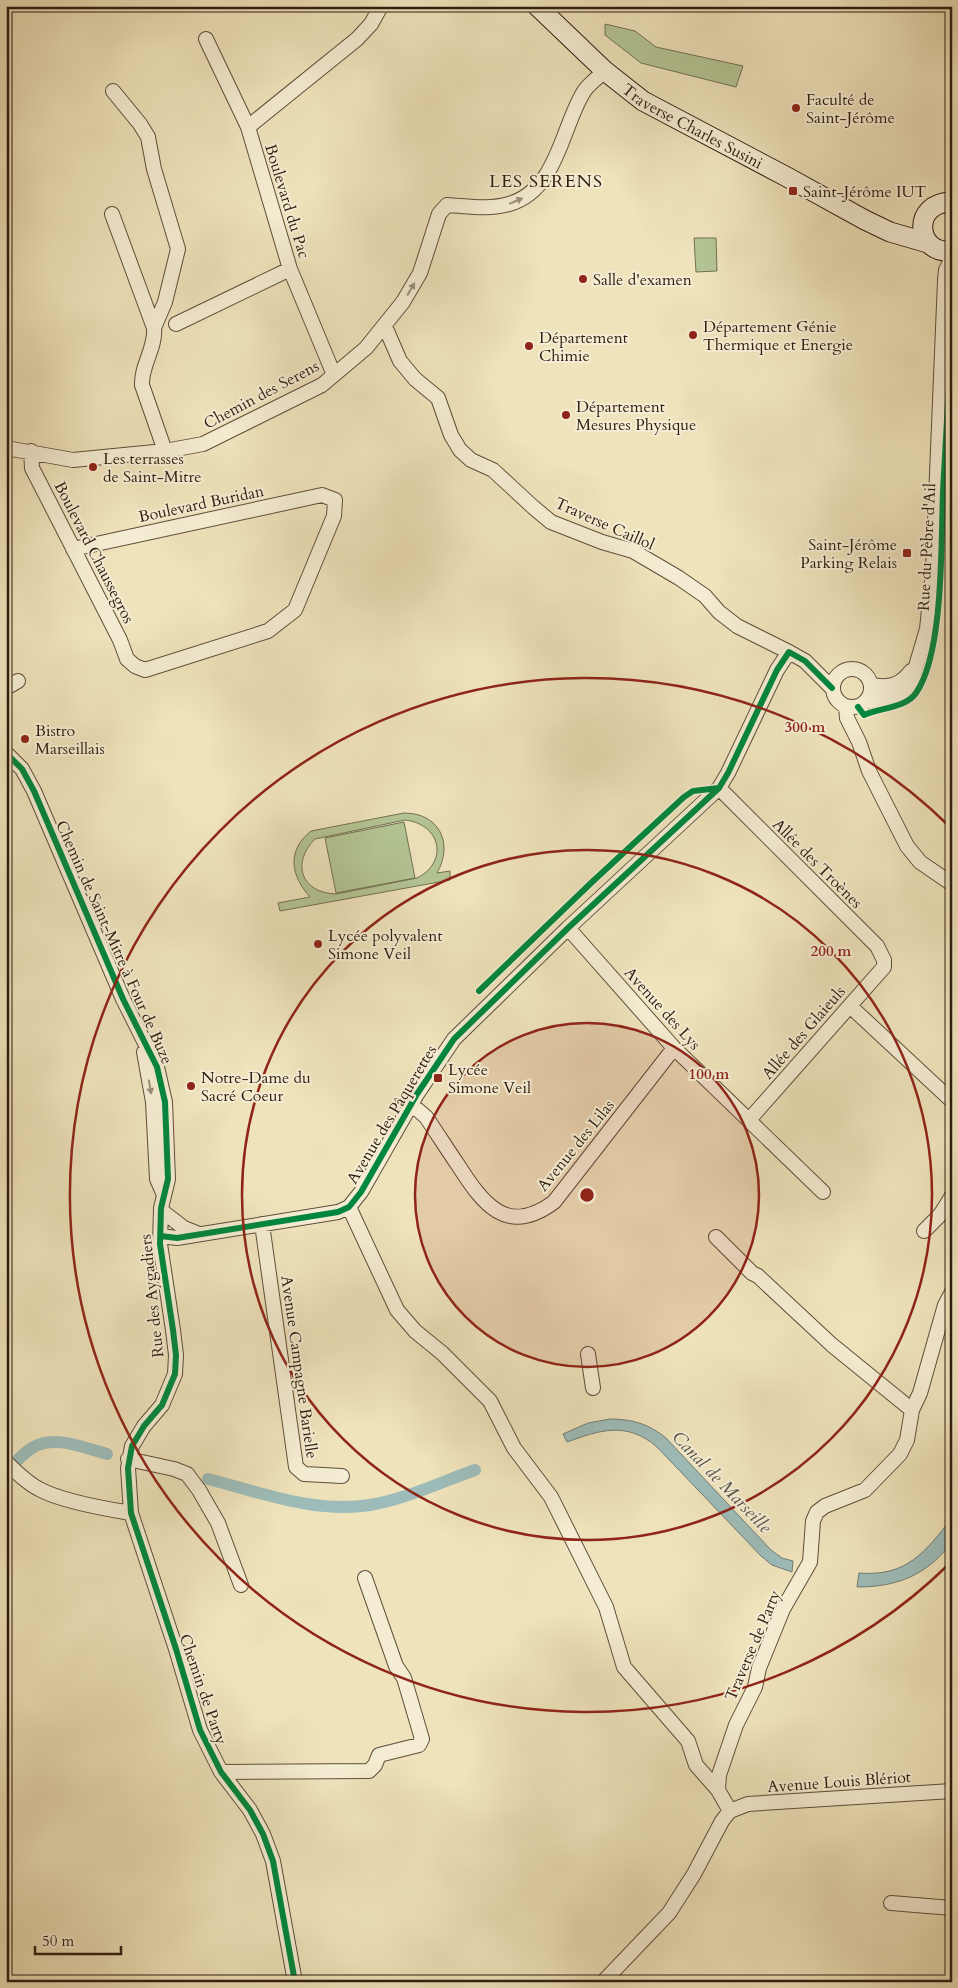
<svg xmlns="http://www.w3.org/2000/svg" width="958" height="1988" font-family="Cardo,serif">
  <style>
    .green { fill: #b4c594; stroke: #717052; fill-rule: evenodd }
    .water { fill: #9dbcb9; stroke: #717c75 }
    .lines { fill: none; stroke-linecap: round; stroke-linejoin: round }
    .canal { stroke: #9dbcb9; stroke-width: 12 }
    .street-casing { stroke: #5e4e3b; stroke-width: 16 }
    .secondary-casing { stroke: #2e1c10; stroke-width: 21 }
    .street { stroke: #f5edd3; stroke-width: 14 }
    .secondary { stroke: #f5edd3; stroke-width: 19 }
    .cycleway-casing { stroke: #f5edd3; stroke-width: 9 }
    .cycleway { stroke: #00873e; stroke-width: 6 }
    .oneway { fill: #9b8f7b }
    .ring { fill: none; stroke: #8f2418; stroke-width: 2.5 }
    .poi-dot { fill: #8f2418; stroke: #f5edd3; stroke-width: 2 }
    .labels { text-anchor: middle; stroke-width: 4; stroke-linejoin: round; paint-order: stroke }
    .poi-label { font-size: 16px; fill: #2e1c10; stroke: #f5edd3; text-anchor: start }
    .street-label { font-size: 16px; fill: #2e1c10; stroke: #f5edd3 }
    .neighbourhood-label { font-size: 18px; letter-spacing: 1px; fill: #2e1c10; stroke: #f5edd3 }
    .water-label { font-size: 18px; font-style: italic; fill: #55544b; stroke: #f5edd3 }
    .centre { fill: #8f2418; stroke: #f5edd3; stroke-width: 2.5 }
    .ring-label { font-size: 15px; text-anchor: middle; font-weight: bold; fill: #8f2418; stroke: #f5edd3; stroke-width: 4; stroke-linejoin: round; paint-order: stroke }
  </style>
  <rect width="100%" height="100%" fill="#efe3bb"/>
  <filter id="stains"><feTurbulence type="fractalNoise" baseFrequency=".004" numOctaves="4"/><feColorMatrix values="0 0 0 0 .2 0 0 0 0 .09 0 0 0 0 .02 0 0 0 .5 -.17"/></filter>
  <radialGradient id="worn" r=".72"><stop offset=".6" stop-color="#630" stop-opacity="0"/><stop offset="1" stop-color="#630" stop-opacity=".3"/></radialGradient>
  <path class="green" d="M605,24L635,31L656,47L743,66L736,87L641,63L605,35Z
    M694,238H716L717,271L696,272Z
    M404,813C439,813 454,843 437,873L450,871V880L280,911L278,903L310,897C291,876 286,851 311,831ZM405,820C441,824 449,862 417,878L336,894C301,893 291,863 315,839Z
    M404,822L415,878L336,893L325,838Z"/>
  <path class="water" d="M610,1419C632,1419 649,1424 666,1438L771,1550L782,1558L793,1561L792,1572L772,1565L761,1556L657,1447C627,1421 600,1430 567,1442L563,1434L588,1423Z
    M952,1518V1542C927,1575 898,1587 857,1587L859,1573C907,1577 925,1552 952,1518Z"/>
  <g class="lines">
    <path class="canal" d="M6,1472C14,1464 22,1454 32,1448C54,1434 84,1448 107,1454
      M208,1479C259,1492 316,1514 370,1505C406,1499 441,1482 475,1470"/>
    <g class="street-casing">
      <path id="street" d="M206,39L248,127L290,269L334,375
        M113,91L140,124L148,137L154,169L178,249L165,302L154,328
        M248,127L357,39L371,24L381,6
        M112,214L154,328C156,348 141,365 142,385L165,451
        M176,324L290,269
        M383,329L387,331L400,361L415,379L438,398L451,435L460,450L471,460L493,470L533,507L551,522L602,542L633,551L679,578L705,596L719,612L737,626L789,652
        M6,448L73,460L165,451L203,444L322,385L366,348L403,302L420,273L439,214L447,205C467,206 489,210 509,204C557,190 561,130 583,93C588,84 598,78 605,71
        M31,451L32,468L120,640L127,659L135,666L145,670L268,631L295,610L334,516L335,500L322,495L73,549
        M833 688a19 19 0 1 1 38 0a19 19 0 1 1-38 0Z
        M871,685C889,688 900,686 911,671
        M6,688L18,681
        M866,702L892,697L906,691L911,683L927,629L933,571L945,280L946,270L952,258
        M846,707L847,718L859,742L869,771L907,846L920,862L952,884
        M6,753L22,769L34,791L123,999L157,1067L165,1102L168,1179L161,1208L160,1244L173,1330L176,1355L175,1374L162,1405L144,1426L132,1446L128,1468L131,1513L176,1649L200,1730L221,1772L250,1810L263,1834L273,1861L295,1982
        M719,788L877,946L884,960V967L749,1120
        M568,928L674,1048L823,1192
        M850,1006L952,1101
        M144,1052L153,1102L157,1179L164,1195
        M410,1107L418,1110L426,1117C437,1133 447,1149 458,1165C483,1204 507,1237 554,1202L674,1048
        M349,1207L397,1310L415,1331L442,1353L490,1401L514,1448L551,1497L606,1607L624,1667L688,1741L696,1765L718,1790L730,1811
        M162,1211L184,1228L199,1234
        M262,1224L296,1467L304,1474L342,1476
        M924,1231L940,1215L952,1196
        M161,1236L177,1238L338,1212L349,1207L361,1192L417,1094L454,1039L568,928L719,788L728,773L777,670L789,652L805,661L832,688
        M716,1237L752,1273L758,1276L832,1345L912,1410
        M588,1354L593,1388
        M128,1459L174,1469L187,1474L199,1490L218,1523L241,1585
        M6,1462C16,1472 27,1483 39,1489C61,1501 106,1509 131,1513
        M221,1772L369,1771L375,1765L379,1755L419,1745L422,1739L404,1678L396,1666L365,1578
        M718,1790L719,1775L736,1725L755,1687L759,1668L783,1609L810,1562L813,1521L817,1512L825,1506L865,1490L900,1454L907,1440L912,1410L920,1393L945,1305L952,1292
        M891,1903L952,1908
        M603,1982L669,1913L694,1874L722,1821L730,1811L748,1804L952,1791"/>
    </g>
    <g class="secondary-casing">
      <g id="secondary">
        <path id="s1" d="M537,6L605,71L643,101L787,177L865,220L890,232L928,243"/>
        <path d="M952,202C911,202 915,255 952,251"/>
      </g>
    </g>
    <use href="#street" class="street"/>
    <use href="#secondary" class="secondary"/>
    <g class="cycleway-casing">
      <path id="cycleway" d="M858,707L864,715C879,708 906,708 916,693C944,653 941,541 943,491C946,438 949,384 952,331
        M6,753L22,769L34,791L123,999L157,1067L165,1102L168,1179L161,1208L160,1244L173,1330L176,1355L175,1374L162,1405L144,1426L132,1446L128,1468L131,1513L176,1649L200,1730L221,1772L250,1810L263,1834L273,1861L295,1982
        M479,991L591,883L684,797L693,791L719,788
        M161,1236L177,1238L338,1212L349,1207L361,1192L417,1094L454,1039L568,928L719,788L728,773L777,670L789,652L805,661L832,688"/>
    </g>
    <use href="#cycleway" class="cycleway"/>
  </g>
  <defs><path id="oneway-solid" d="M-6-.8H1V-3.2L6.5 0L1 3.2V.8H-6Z" transform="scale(1.25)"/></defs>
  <g class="oneway">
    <use href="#oneway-solid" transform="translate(516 201) rotate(-23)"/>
    <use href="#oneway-solid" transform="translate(411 289) rotate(-60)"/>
    <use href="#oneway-solid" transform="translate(150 1087) rotate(80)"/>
  </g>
  <circle cx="587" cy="1195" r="172" fill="#8f2418" fill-opacity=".12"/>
  <g class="ring">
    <circle cx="587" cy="1195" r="172"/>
    <circle cx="587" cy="1195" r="345"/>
    <path d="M949 1564A517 517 0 1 1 949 826"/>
  </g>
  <g class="poi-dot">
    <circle cx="796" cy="108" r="5"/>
    <rect x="788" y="186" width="10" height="10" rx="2.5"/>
    <circle cx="583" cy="279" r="5"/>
    <circle cx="693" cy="335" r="5"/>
    <circle cx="529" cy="346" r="5"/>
    <circle cx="566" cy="415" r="5"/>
    <circle cx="93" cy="467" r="5"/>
    <rect x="902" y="548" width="10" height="10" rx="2.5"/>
    <circle cx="25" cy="739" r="5"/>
    <circle cx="318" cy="944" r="5"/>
    <rect x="433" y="1073" width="10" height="10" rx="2.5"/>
    <circle cx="191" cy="1086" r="5"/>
  </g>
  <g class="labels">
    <g class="poi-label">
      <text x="806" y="105">Faculté de<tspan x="806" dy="18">Saint-Jérôme</tspan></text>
      <text x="803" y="197">Saint-Jérôme IUT</text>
      <text x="593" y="285">Salle d'examen</text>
      <text x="703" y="332">Département Génie<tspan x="703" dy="18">Thermique et Energie</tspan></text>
      <text x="539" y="343">Département<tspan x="539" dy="18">Chimie</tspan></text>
      <text x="576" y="412">Département<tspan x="576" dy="18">Mesures Physique</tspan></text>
      <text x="103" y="464">Les terrasses<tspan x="103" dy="18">de Saint-Mitre</tspan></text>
      <text x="897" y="550" text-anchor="end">Saint-Jérôme<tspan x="897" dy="18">Parking Relais</tspan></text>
      <text x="35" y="736">Bistro<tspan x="35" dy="18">Marseillais</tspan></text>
      <text x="328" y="941">Lycée polyvalent<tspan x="328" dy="18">Simone Veil</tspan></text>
      <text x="448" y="1075">Lycée<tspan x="448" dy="18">Simone Veil</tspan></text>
      <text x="201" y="1083">Notre-Dame du<tspan x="201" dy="18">Sacré Coeur</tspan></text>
    </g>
    <g class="street-label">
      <text dy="6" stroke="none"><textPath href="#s1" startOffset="198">Traverse Charles Susini</textPath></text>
      <text transform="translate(288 201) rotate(73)" y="6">Boulevard du Pac</text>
      <text transform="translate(261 394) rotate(-28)" y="6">Chemin des Serens</text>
      <text transform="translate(201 503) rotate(-12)" y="6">Boulevard Buridan</text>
      <text transform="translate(605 523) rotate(24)" y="6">Traverse Caillol</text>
      <text transform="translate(926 547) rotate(-87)" y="6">Rue du Pèbre d'Ail</text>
      <text transform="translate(95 552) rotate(63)" y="6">Boulevard Chaussegros</text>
      <text transform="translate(818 863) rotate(45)" y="6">Allée des Troènes</text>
      <text transform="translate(115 942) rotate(66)" y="6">Chemin de Saint-Mitre à Four de Buze</text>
      <text transform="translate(663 1008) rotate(48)" y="6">Avenue des Lys</text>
      <text transform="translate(803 1032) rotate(-49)" y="6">Allée des Glaieuls</text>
      <text transform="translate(391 1114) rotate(-59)" y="6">Avenue des Pâquerettes</text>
      <text transform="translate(575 1145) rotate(-51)" y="6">Avenue des Lilas</text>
      <text transform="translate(151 1296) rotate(-96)" y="6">Rue des Aygadiers</text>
      <text transform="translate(300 1367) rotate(82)" y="6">Avenue Campagne Barielle</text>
      <text transform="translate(752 1645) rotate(-67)" y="6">Traverse de Party</text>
      <text transform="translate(204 1689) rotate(71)" y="6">Chemin de Party</text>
      <text transform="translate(839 1781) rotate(-4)" y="6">Avenue Louis Blériot</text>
    </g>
    <g class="neighbourhood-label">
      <text x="546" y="187">LES SERENS</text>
    </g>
    <g class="water-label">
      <text transform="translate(722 1482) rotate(46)" y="6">Canal de Marseille</text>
    </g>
  </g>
  <circle cx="587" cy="1195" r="8" class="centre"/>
  <g class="ring-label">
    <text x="805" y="732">300 m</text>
    <text x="831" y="956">200 m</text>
    <text x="709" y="1079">100 m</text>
  </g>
  <rect width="958" height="1988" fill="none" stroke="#efe3bb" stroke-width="25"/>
  <rect x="8" y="8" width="943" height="1973" fill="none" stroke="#2e1c10" stroke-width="2.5"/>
  <rect x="12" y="12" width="933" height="1963" fill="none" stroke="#2e1c10"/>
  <path d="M35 1946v8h86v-8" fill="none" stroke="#2e1c10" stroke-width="2.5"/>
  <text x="42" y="1946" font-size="15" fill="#2e1c10" stroke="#f5edd3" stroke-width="4" paint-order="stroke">50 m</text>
  <rect width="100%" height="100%" filter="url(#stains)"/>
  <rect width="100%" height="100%" fill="url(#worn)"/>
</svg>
